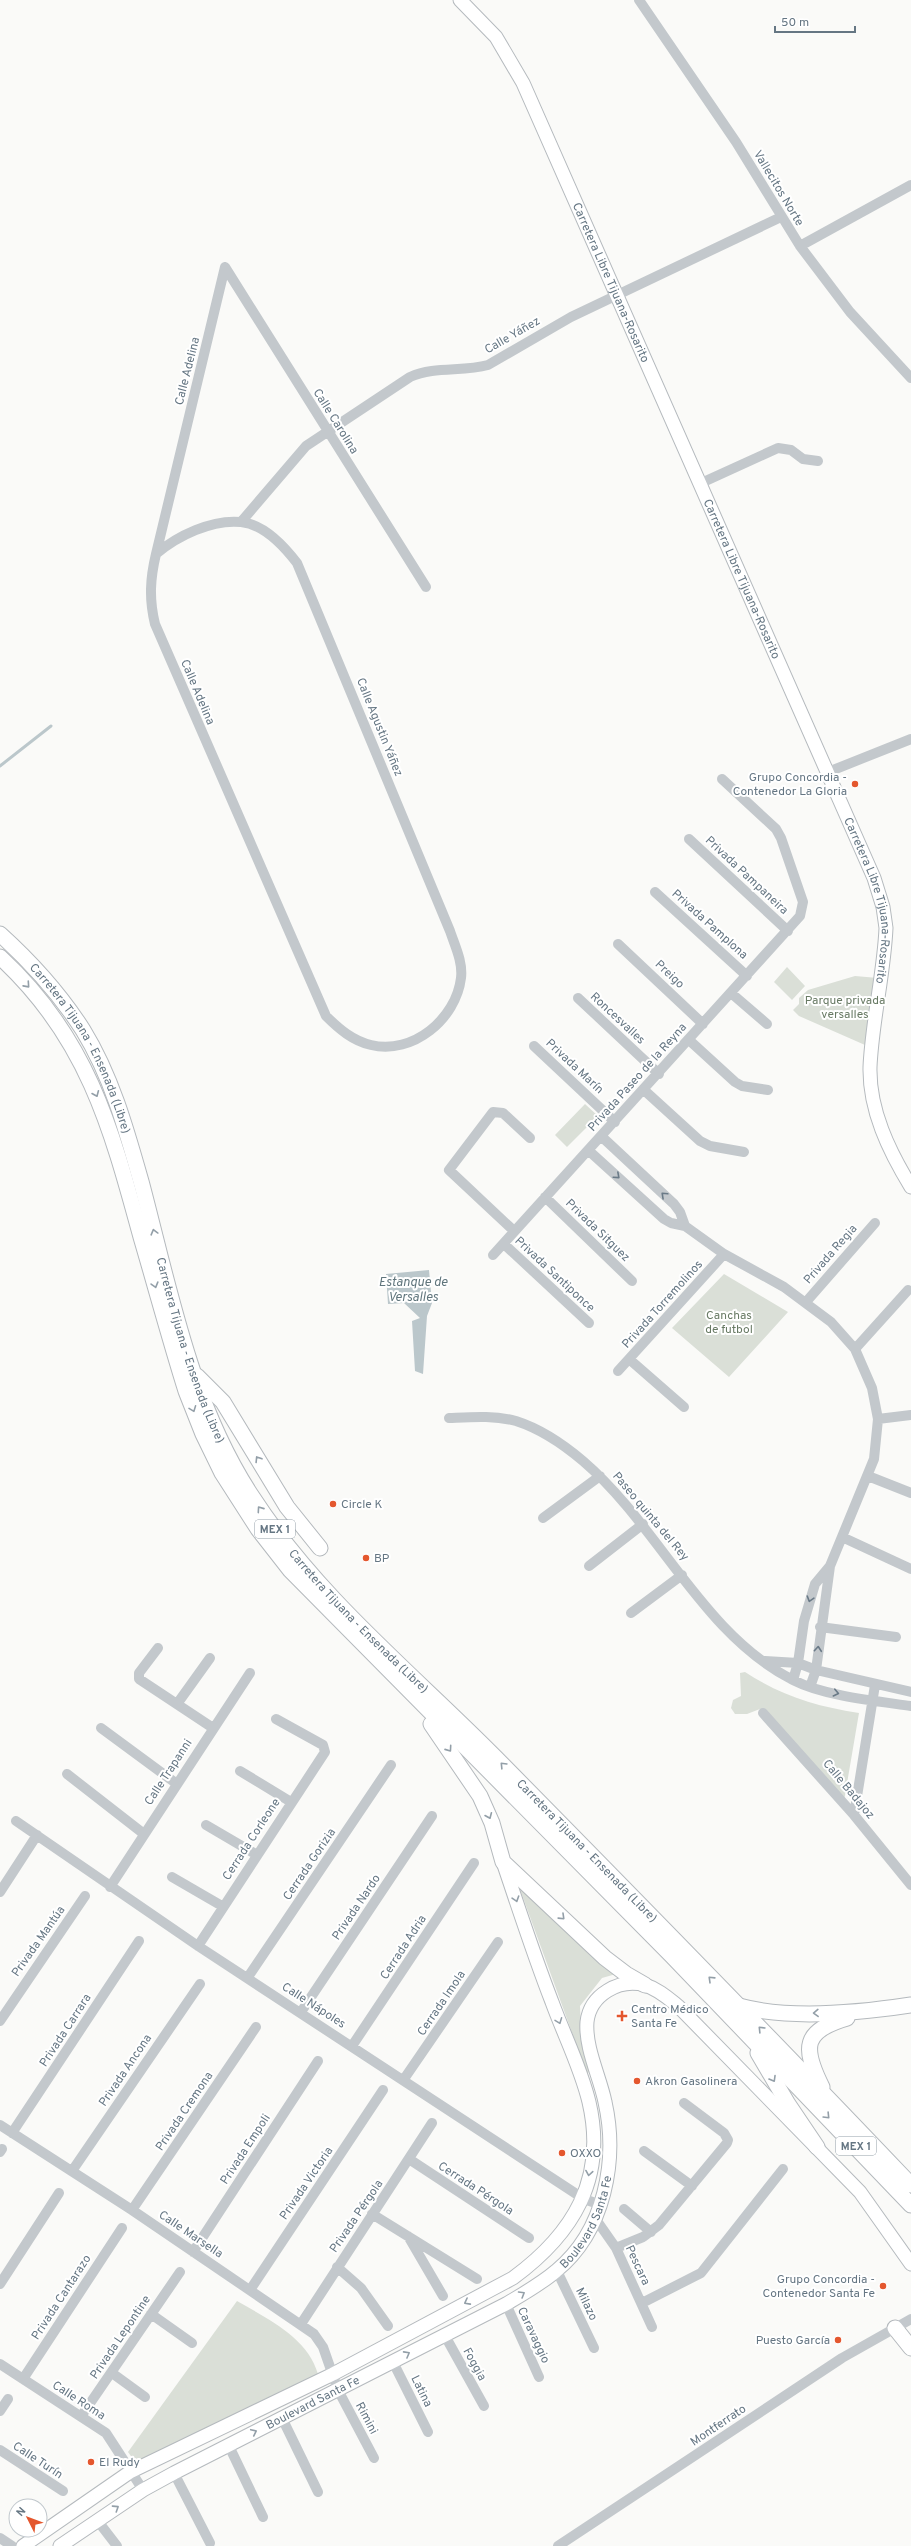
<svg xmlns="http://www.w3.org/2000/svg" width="911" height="2546" font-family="Overpass,sans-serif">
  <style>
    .green { fill: #dadfd7 }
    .water { fill: #bbc7cb }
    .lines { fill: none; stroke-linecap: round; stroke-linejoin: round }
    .stream { stroke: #bbc7cb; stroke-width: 3 }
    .major-casing { stroke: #b5babe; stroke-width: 15 }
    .highway-casing { stroke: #b4b9bd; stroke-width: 17 }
    .minor { stroke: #c3c8cc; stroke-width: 10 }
    .major { stroke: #fff; stroke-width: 13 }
    .highway { stroke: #fff; stroke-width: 15 }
    .oneway { stroke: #939fa8 }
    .oneway2 { stroke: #6a7a87 }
    .poi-dot { fill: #e4572e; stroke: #fff; stroke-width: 1.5 }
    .labels { text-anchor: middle; stroke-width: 4; stroke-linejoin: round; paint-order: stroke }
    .shield { fill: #fff; stroke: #939fa8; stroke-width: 1 }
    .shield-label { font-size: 11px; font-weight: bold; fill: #657683 }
    .street-label { font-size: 12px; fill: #657683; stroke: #fff }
    .poi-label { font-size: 12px; fill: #657683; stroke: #fff; text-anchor: start }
    .park-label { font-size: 12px; fill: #687a64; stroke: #fff }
    .water-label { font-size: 13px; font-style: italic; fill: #60757c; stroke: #fff }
  </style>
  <rect width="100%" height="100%" fill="#fafaf8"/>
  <path class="green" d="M787,967L805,986L792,1000L774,982Z
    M855,976L878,978L865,1045L799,1016L793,1010L799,1004V998L808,990Z
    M585,1104L598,1116L567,1147L555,1135Z
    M724,1274L788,1312L729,1377L672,1328Z
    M745,1672C782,1696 815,1706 859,1713L844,1801L760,1709L747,1714H735L731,1708L733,1700L741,1696L740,1673Z
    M517,1881L616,1974L602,1978L580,2006L581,2029L590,2071L587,2074Z
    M237,2301C268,2319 308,2338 318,2374L138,2466L128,2452Z"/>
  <path class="water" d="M429,1270L432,1303L427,1316L423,1374L415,1371L412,1321L420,1318L404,1303L388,1304L386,1274Z"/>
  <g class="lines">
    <path class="stream" d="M0,766L51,726"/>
    <g class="major-casing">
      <g id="major">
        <path id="s1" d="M460,0L496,37L523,83L874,878L883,907L886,928C884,974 872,1021 870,1067C869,1110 889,1151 911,1187"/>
        <path d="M23,2546L130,2472L333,2374L513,2278C573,2234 607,2179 589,2102C581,2068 564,2035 552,2002C534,1956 519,1909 503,1862"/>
        <path id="s2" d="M60,2546L143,2490L174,2473L506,2304C523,2294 541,2284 556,2271C605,2231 618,2160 605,2102C600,2077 585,2048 587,2022C590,1995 619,1978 645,1985C658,1989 668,1998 678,2006L860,2192L911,2264"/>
      </g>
    </g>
    <g class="highway-casing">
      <g id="highway">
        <path id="s3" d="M0,934C31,962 60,994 83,1030C112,1077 127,1132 142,1185C170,1291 191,1405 253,1498C318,1598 413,1674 496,1758C635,1899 774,2041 911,2185"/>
        <path d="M0,957C87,1037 111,1127 141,1237C156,1288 170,1340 186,1391L203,1434L222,1473L258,1529L290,1570L671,1955L911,2205"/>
        <path d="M197,1376L223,1402L287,1507L320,1548"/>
        <path d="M431,1724L480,1796L492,1823L503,1862L605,1958L626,1974L645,1985"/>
        <path d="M739,2006C790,2020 859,2013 911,2005"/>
        <path d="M758,2053L788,2104L817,2147"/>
        <path d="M822,2087C802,2047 803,2031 847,2018"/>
        <path d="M895,2328L911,2348"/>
      </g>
    </g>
    <path class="minor" d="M639,0L736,142L800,246L850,312L911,378
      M800,246L911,185
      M225,267L426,587
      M699,484L778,448L791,450L803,459L818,461
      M241,522L306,446L410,377C435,366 462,372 488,365L571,317L781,217
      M156,554C177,536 212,519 241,522C264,524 284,546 297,563L450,931C455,946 463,962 461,978C456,1019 413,1055 371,1045C353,1041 339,1029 326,1016L155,624C149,599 150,579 156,554L225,267
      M828,772L911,739
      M689,839L788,931
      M655,892L747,976
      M618,944L703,1024
      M731,993L767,1024
      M578,998L659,1074
      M689,1040L735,1082L742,1086L768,1090
      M534,1046L615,1122
      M644,1090L700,1141L710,1146L744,1152
      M601,1136L674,1204L680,1212L685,1226
      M588,1150L664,1219L671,1223L685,1226L724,1254L784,1287L831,1322L855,1349L872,1388L878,1419L874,1459L830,1566L815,1584L804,1621L798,1663L793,1680
      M545,1197L632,1281
      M514,1231L449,1170L493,1112L503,1113L530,1138
      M504,1244L589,1323
      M493,1255L800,916L803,902L781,838L776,829L722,779
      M806,1302L875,1223
      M855,1349L908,1290
      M629,1359L684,1407
      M618,1371L724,1254
      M449,1418C471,1417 494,1415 516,1421C541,1429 563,1444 583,1461C659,1526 702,1634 793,1680C824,1696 876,1701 911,1706
      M878,1419L911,1415
      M868,1476L911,1493
      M543,1518L600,1476
      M842,1537L911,1569
      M589,1566L643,1524
      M631,1613L682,1575
      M820,1627L896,1637
      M158,1648L139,1673V1679L213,1728
      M765,1661L798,1663L816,1670L911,1692
      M810,1687L816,1670L830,1566
      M177,1704L210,1658
      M763,1713L854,1815L911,1885
      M101,1728L177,1784
      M240,1771L291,1802
      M67,1774L144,1834
      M854,1815L875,1685
      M16,1821L198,1946L584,2199L601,2205
      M206,1825L257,1855
      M172,1877L222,1906
      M110,1887L250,1673
      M0,1892L37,1835
      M198,1946L325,1752L323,1745L276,1719
      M248,1977L391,1765
      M301,2012L432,1816
      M0,2021L85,1896
      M352,2046L474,1863
      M404,2079L498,1942
      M0,2125L132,2210L314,2334L323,2347L338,2390L374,2458
      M12,2133L139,1941
      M644,2151L692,2186
      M0,2152L2,2149
      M409,2159L529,2238
      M72,2171L200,1984
      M624,2209L651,2232
      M132,2210L256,2027
      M372,2214L477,2279
      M595,2218L616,2248L652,2327
      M408,2236L443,2296
      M616,2248L643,2237L659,2225L727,2143L728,2140L724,2133L684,2103
      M193,2252L318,2061
      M337,2267L361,2288L388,2326
      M557,2271L594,2348
      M0,2284L59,2193
      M250,2290L383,2090
      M642,2303L701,2273L783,2169
      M506,2304L539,2377
      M151,2314L192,2343
      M301,2324L432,2123
      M444,2334L484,2406
      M393,2362L428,2432
      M0,2364L106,2433L143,2490
      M112,2373L145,2397
      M23,2379L122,2228
      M0,2411L8,2399
      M82,2415L180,2272
      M282,2418L318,2492
      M228,2444L263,2517
      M0,2450L63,2491
      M174,2473L210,2543
      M97,2520L117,2546
      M0,2538L12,2546
      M558,2546L842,2358L911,2319"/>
    <use href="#major" class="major"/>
    <use href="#highway" class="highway"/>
  </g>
  <defs><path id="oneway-chevron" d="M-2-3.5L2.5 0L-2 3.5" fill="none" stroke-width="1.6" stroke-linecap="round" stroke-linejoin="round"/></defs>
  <g class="oneway">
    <use href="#oneway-chevron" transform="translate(27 985) rotate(48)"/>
    <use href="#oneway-chevron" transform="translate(96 1094) rotate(67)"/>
    <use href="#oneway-chevron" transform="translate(154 1232) rotate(-105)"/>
    <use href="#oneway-chevron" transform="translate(155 1285) rotate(74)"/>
    <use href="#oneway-chevron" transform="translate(193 1409) rotate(69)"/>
    <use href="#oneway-chevron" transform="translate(258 1459) rotate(-122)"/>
    <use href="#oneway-chevron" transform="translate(260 1509) rotate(-125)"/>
    <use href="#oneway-chevron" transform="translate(449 1749) rotate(55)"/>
    <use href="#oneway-chevron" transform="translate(503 1765) rotate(-134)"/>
    <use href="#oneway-chevron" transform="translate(489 1816) rotate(67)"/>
    <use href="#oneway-chevron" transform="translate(516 1899) rotate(72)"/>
    <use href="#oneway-chevron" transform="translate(562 1917) rotate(44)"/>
    <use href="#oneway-chevron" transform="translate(711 1979) rotate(-136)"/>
    <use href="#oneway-chevron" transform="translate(816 2013) rotate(178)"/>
    <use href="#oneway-chevron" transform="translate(559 2021) rotate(69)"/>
    <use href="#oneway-chevron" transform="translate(761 2029) rotate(-134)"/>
    <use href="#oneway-chevron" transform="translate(773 2079) rotate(60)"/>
    <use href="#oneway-chevron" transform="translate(827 2116) rotate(46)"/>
    <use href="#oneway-chevron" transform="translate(589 2173) rotate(99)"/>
    <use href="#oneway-chevron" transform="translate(522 2294) rotate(-31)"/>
    <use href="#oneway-chevron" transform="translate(467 2302) rotate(152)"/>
    <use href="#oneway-chevron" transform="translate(407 2354) rotate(-29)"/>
    <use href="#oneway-chevron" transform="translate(254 2432) rotate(-25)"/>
    <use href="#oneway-chevron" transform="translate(116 2508) rotate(-33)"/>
  </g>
  <g class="oneway2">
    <use href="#oneway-chevron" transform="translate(617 1176) rotate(42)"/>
    <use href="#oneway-chevron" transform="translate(664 1195) rotate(-137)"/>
    <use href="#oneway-chevron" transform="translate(810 1599) rotate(107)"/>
    <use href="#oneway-chevron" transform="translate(818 1649) rotate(-85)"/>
    <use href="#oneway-chevron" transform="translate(836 1693) rotate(13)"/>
  </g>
  <g class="poi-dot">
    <circle cx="855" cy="784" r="4"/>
    <circle cx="333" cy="1504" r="4"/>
    <circle cx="366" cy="1558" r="4"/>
    <path d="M620 2010h4v4h4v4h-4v4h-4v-4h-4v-4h4z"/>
    <circle cx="637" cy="2081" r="4"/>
    <circle cx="562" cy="2153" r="4"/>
    <circle cx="883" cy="2286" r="4"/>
    <circle cx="838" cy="2340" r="4"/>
    <circle cx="91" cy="2462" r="4"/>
  </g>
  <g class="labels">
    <g class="shield">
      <rect x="255" y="1520" width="40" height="18" rx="3"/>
      <rect x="836" y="2137" width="40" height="18" rx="3"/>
    </g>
    <g class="shield-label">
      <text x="275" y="1533">MEX 1</text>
      <text x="856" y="2150">MEX 1</text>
    </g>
    <g class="street-label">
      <text transform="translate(779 188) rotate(59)" y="4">Vallecitos Norte</text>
      <text dy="4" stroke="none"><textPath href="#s1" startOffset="323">Carretera Libre Tijuana-Rosarito</textPath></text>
      <text transform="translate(512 335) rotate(-30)" y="4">Calle Yáñez</text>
      <text transform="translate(187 371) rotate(-76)" y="4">Calle Adelina</text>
      <text transform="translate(336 421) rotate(58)" y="4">Calle Carolina</text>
      <text dy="4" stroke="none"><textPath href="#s1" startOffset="647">Carretera Libre Tijuana-Rosarito</textPath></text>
      <text transform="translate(198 692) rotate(67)" y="4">Calle Adelina</text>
      <text transform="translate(380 727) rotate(68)" y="4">Calle Agustin Yáñez</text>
      <text transform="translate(747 875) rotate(43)" y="4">Privada Pampaneira</text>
      <text dy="4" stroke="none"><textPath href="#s1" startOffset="995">Carretera Libre Tijuana-Rosarito</textPath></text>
      <text transform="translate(710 924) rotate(42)" y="4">Privada Pamplona</text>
      <text transform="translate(670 974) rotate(43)" y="4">Preigo</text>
      <text transform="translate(618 1018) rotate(43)" y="4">Roncesvalles</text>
      <text dy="4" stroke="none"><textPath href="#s3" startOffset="142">Carretera Tijuana - Ensenada (Libre)</textPath></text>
      <text transform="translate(575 1066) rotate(43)" y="4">Privada Marín</text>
      <text transform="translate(637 1077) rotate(-48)" y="4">Privada Paseo de la Reyna</text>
      <text transform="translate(598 1230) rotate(44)" y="4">Privada Sitguez</text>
      <text transform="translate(830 1254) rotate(-49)" y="4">Privada Regia</text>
      <text transform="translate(555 1274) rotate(43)" y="4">Privada Santiponce</text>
      <text transform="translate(662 1304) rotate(-48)" y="4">Privada Torremolinos</text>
      <text dy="4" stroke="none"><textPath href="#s3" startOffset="466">Carretera Tijuana - Ensenada (Libre)</textPath></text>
      <text transform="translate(651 1516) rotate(50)" y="4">Paseo quinta del Rey</text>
      <text dy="4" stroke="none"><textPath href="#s3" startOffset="790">Carretera Tijuana - Ensenada (Libre)</textPath></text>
      <text transform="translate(168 1772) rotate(-57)" y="4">Calle Trapanni</text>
      <text transform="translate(849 1789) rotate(50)" y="4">Calle Badajoz</text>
      <text transform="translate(251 1839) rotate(-57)" y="4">Cerrada Corleone</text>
      <text dy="4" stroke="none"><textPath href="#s3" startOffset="1114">Carretera Tijuana - Ensenada (Libre)</textPath></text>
      <text transform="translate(309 1864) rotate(-56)" y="4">Cerrada Gorizia</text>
      <text transform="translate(356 1907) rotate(-56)" y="4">Privada Nardo</text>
      <text transform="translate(38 1941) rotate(-55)" y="4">Privada Mantúa</text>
      <text transform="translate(403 1947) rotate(-57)" y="4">Cerrada Adria</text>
      <text transform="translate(441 2003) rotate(-56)" y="4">Cerrada Imola</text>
      <text transform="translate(314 2005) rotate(33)" y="4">Calle Nápoles</text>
      <text transform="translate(65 2030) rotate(-57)" y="4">Privada Carrara</text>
      <text transform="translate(125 2070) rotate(-56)" y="4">Privada Ancona</text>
      <text transform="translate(184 2111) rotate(-56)" y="4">Privada Cremona</text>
      <text transform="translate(245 2149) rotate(-57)" y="4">Privada Empoli</text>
      <text transform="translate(306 2183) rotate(-56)" y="4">Privada Victoria</text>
      <text transform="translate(476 2188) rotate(33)" y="4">Cerrada Pérgola</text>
      <text transform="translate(356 2216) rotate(-56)" y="4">Privada Pérgola</text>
      <text dy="4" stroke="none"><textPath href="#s2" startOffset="627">Boulevard Santa Fe</textPath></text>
      <text transform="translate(191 2234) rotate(34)" y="4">Calle Marsella</text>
      <text transform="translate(638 2265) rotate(65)" y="4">Pescara</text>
      <text transform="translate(61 2297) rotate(-57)" y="4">Privada Cantarazo</text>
      <text transform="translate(587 2304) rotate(64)" y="4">Milazo</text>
      <text transform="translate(534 2335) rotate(65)" y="4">Caravaggio</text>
      <text transform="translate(120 2337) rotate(-56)" y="4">Privada Lepontine</text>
      <text transform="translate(475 2364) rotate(61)" y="4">Foggia</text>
      <text transform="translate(422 2391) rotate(64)" y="4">Latina</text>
      <text transform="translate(79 2400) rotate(33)" y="4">Calle Roma</text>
      <text dy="4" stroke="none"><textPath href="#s2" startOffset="291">Boulevard Santa Fe</textPath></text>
      <text transform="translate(367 2418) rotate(62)" y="4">Rimini</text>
      <text transform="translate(718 2425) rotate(-34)" y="4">Montferrato</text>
      <text transform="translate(38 2460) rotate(33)" y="4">Calle Turín</text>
    </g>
    <g class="poi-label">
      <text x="847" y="781" text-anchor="end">Grupo Concordia -<tspan x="847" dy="14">Contenedor La Gloria</tspan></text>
      <text x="341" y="1508">Circle K</text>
      <text x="374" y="1562">BP</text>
      <text x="631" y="2013">Centro Médico<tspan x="631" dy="14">Santa Fe</tspan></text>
      <text x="645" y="2085">Akron Gasolinera</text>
      <text x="570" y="2157">OXXO</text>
      <text x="875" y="2283" text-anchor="end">Grupo Concordia -<tspan x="875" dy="14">Contenedor Santa Fe</tspan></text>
      <text x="830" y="2344" text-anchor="end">Puesto García</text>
      <text x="99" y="2466">El Rudy</text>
    </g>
    <g class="park-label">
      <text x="845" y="1004">Parque privada<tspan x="845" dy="14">versalles</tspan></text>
      <text x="729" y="1319">Canchas<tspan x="729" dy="14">de futbol</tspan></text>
    </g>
    <g class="water-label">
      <text x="413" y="1286">Estanque de<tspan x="413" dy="15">Versalles</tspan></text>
    </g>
  </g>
  <g transform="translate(28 2518) rotate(312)"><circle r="19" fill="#ffffff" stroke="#c1c8cd"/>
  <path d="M0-3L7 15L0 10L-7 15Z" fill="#e4572e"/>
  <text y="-6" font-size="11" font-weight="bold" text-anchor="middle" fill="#657683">N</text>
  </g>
  <path d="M775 26v6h80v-6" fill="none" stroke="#657683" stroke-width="2"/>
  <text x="781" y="26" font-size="12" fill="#657683" stroke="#ffffff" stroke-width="3" paint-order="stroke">50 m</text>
</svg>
